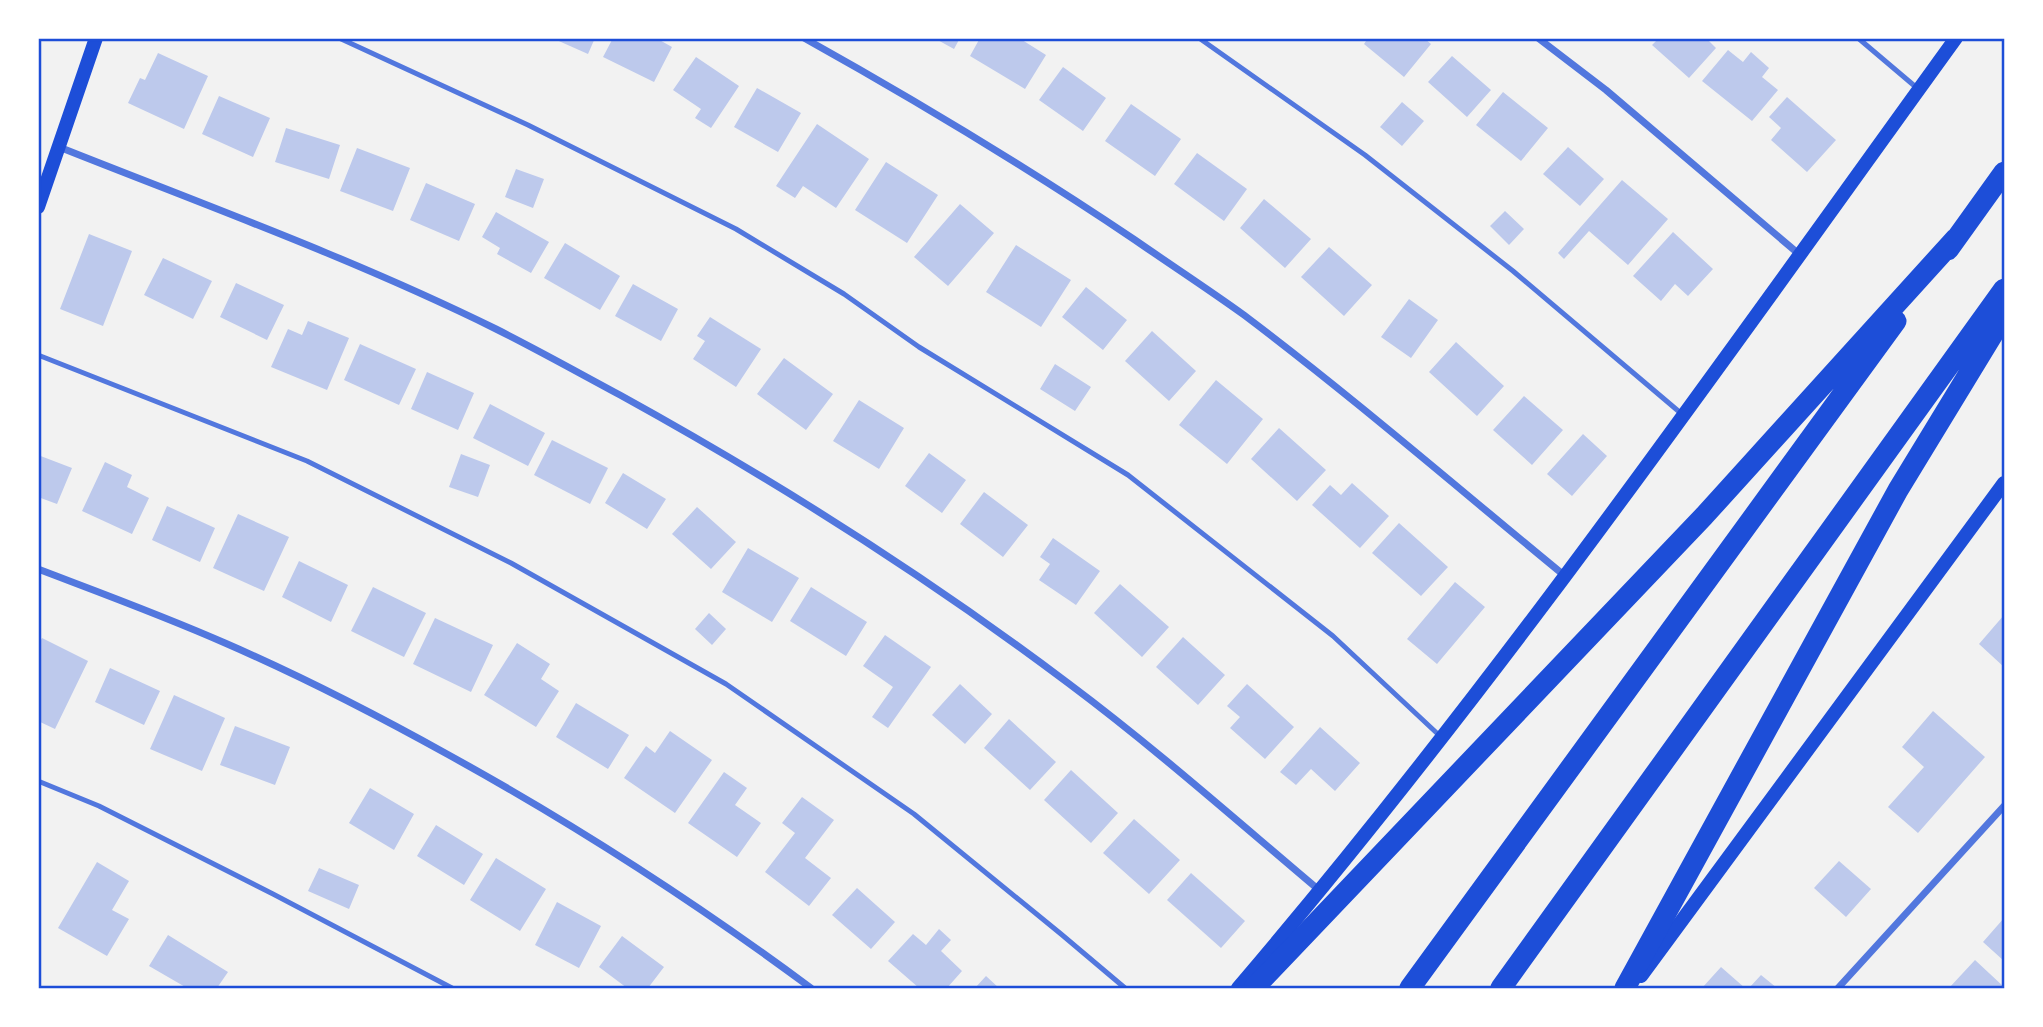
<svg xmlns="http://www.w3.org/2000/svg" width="2043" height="1027" font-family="'Roboto Condensed',sans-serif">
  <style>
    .building { fill: #bdc9ec }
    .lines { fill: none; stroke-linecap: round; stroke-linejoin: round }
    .service { stroke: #5277de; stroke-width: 5 }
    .minor { stroke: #5277de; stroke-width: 7 }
    .secondary { stroke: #1d4ed8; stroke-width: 14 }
    .motorway { stroke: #1d4ed8; stroke-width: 21 }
    .neatline { fill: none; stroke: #1d4ed8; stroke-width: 2.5 }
  </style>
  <rect width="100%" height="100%" fill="#f2f2f2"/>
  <path class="building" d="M552,38H595L588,54Z
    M613,38H656L672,47L654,82L603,57Z
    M934,38H960L954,49Z
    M980,38H1019L1046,55L1025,89L970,56Z
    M1368,38H1424L1431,44L1404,77L1364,44Z
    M1659,38H1706L1716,48L1689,78L1652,45Z
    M1728,50L1743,62L1751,52L1769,68L1762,77L1778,90L1752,121L1702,81Z
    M158,53L208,76L184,129L128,103L140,78L145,80Z
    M1452,56L1491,90L1467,117L1428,82Z
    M696,57L739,86L711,128L695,118L701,109L673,90Z
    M1063,67L1106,98L1083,131L1039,100Z
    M757,88L801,113L778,152L734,127Z
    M1503,92L1548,128L1521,161L1476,125Z
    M219,96L270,118L253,157L202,134Z
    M1787,97L1836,140L1807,172L1771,140L1781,128L1769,117Z
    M1402,102L1424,121L1402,146L1380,127Z
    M1131,104L1181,139L1155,176L1105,141Z
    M817,124L869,159L836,208L803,186L795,198L776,186Z
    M286,128L340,145L329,179L275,162Z
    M1568,147L1604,179L1580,206L1543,174Z
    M357,148L410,168L393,211L340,191Z
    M1197,153L1247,189L1224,221L1174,184Z
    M886,162L938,195L907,243L855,210Z
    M516,169L544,179L533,208L505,197Z
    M1622,180L1668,219L1628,265L1589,231L1564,259L1558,253Z
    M426,183L475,204L459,241L410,220Z
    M1264,199L1311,239L1285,268L1240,228Z
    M960,204L994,233L948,286L914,257Z
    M1505,211L1524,229L1509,245L1490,226Z
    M496,212L549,242L531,273L497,254L500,248L482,237Z
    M1673,232L1713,269L1688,296L1675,284L1661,301L1633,276Z
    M89,234L132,251L103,326L60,309Z
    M565,243L620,276L600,310L544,278Z
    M1016,245L1071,280L1041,327L986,292Z
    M1329,247L1372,285L1344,316L1301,277Z
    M163,258L212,281L193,319L144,295Z
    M236,283L284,305L267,340L220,317Z
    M633,284L678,309L661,341L615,316Z
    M1086,287L1127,320L1103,350L1062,317Z
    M1409,299L1438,320L1411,358L1381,337Z
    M710,317L761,349L736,387L693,359L705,341L697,336Z
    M308,321L349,338L327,390L271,367L288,329L302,335Z
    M1152,331L1196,371L1169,401L1125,361Z
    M1456,342L1504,386L1477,416L1429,372Z
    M360,344L416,369L399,405L344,380Z
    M784,358L833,394L806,430L757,394Z
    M1055,364L1091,387L1075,411L1040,389Z
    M427,372L474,393L458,430L411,409Z
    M1216,380L1263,419L1227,464L1179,425Z
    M1524,396L1563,430L1532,465L1493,430Z
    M859,400L904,428L879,469L833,441Z
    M490,404L545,433L528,466L473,438Z
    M1279,428L1326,470L1297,501L1251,459Z
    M1583,434L1607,456L1572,496L1547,474Z
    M552,440L608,468L590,504L534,475Z
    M929,453L966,480L942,513L905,486Z
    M461,454L490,465L478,497L449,487Z
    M38,455L72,468L57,504L38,497Z
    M105,462L132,475L127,487L149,498L132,534L82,511Z
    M623,473L666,499L647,529L605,503Z
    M1352,483L1389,516L1360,548L1312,505L1330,485L1341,495Z
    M984,492L1028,525L1003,557L960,524Z
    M167,506L215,528L200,562L152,540Z
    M697,507L736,542L711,569L672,534Z
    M238,514L289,537L264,591L213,568Z
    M1399,523L1448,567L1421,596L1372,553Z
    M1053,538L1100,571L1076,605L1039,580L1050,564L1040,557Z
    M748,548L799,578L772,622L722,592Z
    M299,561L348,585L331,622L282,597Z
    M1455,582L1485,607L1437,664L1407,639Z
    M1120,584L1169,627L1142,657L1094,613Z
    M373,587L426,613L404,657L351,631Z
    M811,587L867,622L846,656L790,621Z
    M709,613L726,629L712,645L695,629Z
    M2004,615V667L1979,644Z
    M435,618L493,645L471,692L413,664Z
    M885,635L931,667L888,728L872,717L893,687L863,666Z
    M1183,637L1225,675L1198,705L1156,667Z
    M42,638L88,661L55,729L38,721V645Z
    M517,643L550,664L541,679L559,691L536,727L484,695Z
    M110,668L160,691L144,725L95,702Z
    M960,684L992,714L965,744L932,715Z
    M1247,684L1294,727L1265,759L1230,728L1240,717L1227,706Z
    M174,695L225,718L202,771L150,749Z
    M576,703L629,735L608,769L556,737Z
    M1933,711L1985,757L1918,833L1888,807L1924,767L1902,747Z
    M1009,719L1056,762L1030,790L984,748Z
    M235,726L290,747L275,785L220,765Z
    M1320,727L1360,763L1335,791L1311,769L1296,785L1280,772Z
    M670,731L712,760L675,813L624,778L646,746L655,753Z
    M1071,770L1118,813L1091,843L1044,800Z
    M724,772L747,788L735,805L761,823L737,857L688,823Z
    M370,788L414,814L394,850L349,823Z
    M802,797L834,820L805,858L831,878L809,906L765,872L795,833L782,823Z
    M1134,819L1180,860L1149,894L1103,853Z
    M436,825L483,854L464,885L417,856Z
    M496,858L546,889L520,931L470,900Z
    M1839,861L1871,889L1846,917L1814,888Z
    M97,862L129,881L112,910L129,919L107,956L58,928Z
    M319,868L359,885L349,909L308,891Z
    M1191,873L1245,921L1221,948L1167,900Z
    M857,888L895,922L871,949L832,915Z
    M557,902L601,926L579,968L535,945Z
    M2004,918V961L1983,942Z
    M939,929L951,940L941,951L962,971L947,988H919L888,961L913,934L926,945Z
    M168,935L228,972L217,988H187L149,966Z
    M622,936L664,967L648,988H627L599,967Z
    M1975,960L2004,987V988H1949Z
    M1721,967L1745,988H1702Z
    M1761,975L1777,988H1749Z
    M986,976L999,988H975Z"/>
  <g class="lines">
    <path class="service" d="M339,38L528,125L736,229L844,294L919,347L1128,475L1333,636L1441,737
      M1199,38L1365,155L1513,271L1683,415
      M1858,38L1917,88
      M38,355L307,461L511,563L726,684L914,814L1061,934L1125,988
      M38,781L99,806L273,894L452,988"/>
    <path class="minor" d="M804,38C917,101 1028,168 1135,240C1171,265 1208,289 1244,315C1354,398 1459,489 1565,576
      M1538,38L1606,90L1800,255
      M59,147C205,205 354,259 496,329C538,350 579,373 620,395C776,481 926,576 1068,683C1155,748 1236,820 1319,890
      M38,569C101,593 164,616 225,643C301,676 375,714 447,754C574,824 695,902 811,988
      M1838,988L2004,806"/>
    <path class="secondary" d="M38,207L96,38
      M1641,976L2004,483
      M1238,988C1496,686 1723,360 1956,38"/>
    <path class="motorway" d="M1948,250L2004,172
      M1254,988L1704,516L1956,238
      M1410,988L1896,321
      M1501,988L2004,289
      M1625,988L1898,490L2004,316"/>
  </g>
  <rect width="2043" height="1027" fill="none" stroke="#ffffff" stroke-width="80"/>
  <rect x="40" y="40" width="1963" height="947" class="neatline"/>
</svg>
